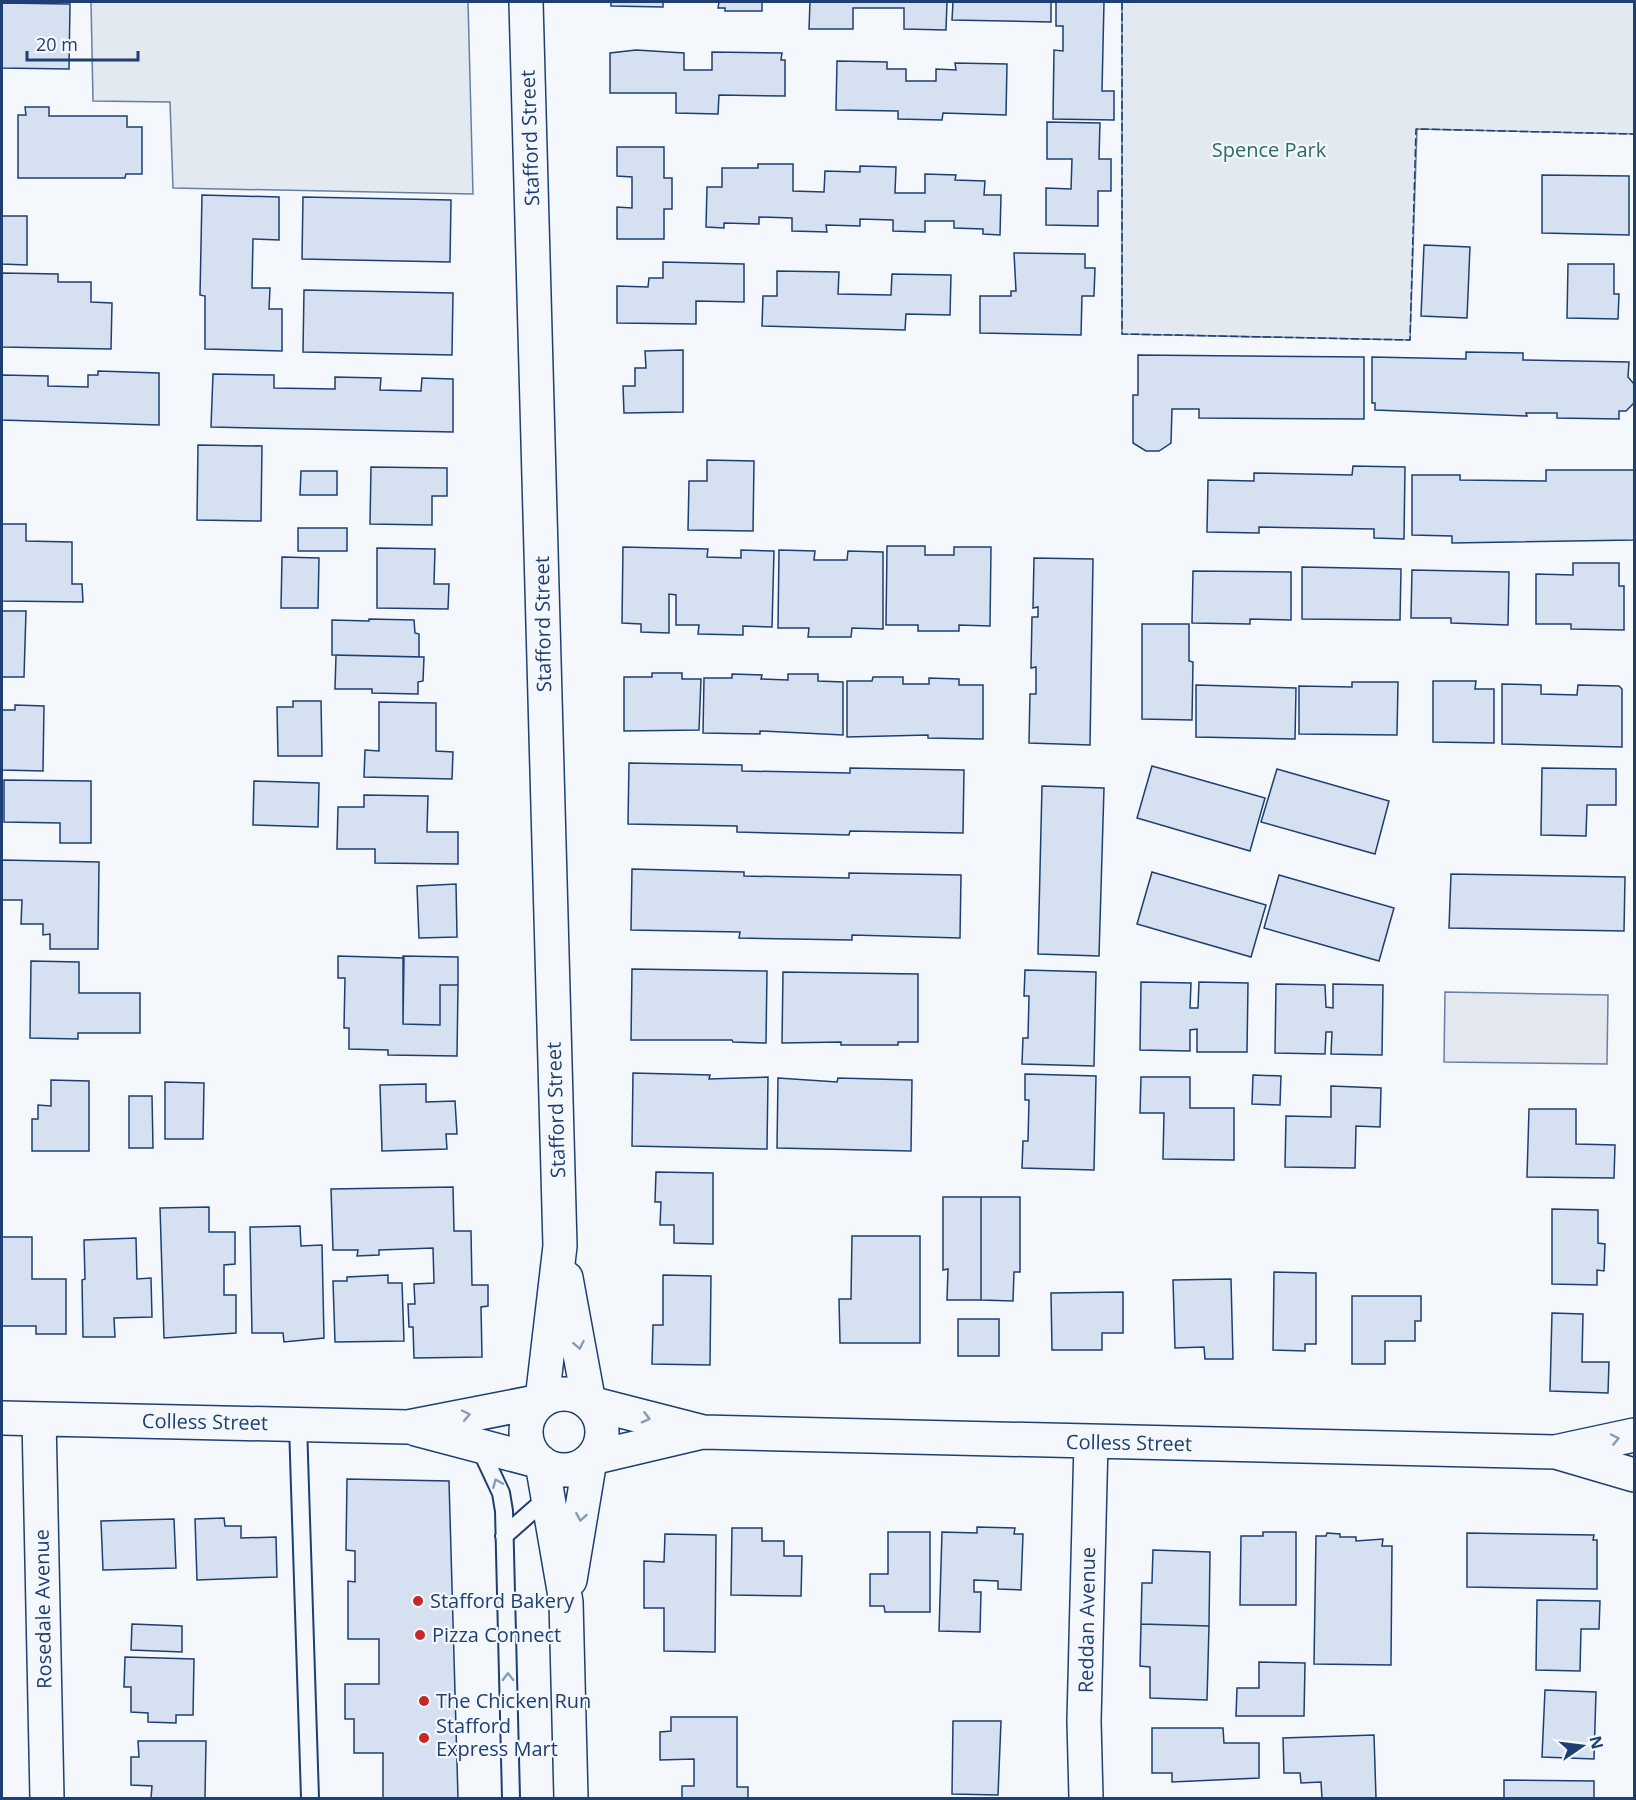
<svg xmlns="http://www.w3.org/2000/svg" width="1636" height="1800" font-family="'Open Sans',sans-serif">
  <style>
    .green { fill: #e3e9f0; stroke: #687fa3; stroke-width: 1.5 }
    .parking { fill: #e3e8f0; stroke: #687fa3; stroke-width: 1.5 }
    .building { fill: #d5e0f0; stroke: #1d3f73; stroke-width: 1.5 }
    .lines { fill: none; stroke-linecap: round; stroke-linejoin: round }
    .service-casing { stroke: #1d3f73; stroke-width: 20 }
    .minor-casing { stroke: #1d3f73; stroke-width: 36 }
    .service { stroke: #f4f7fb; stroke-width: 16 }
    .minor { stroke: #f4f7fb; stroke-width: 33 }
    .fence { stroke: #1d3f73; stroke-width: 1.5; stroke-dasharray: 8 3; stroke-linecap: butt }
    .oneway { stroke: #889bb7 }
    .poi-dot { fill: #c62828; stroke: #f4f7fb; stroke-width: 2 }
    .labels { text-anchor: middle; stroke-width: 4.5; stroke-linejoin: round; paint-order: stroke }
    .street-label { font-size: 20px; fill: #1d3f73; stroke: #f4f7fb }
    .park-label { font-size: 20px; fill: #2c6c60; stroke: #f4f7fb }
    .poi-label { font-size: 20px; fill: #1d3f73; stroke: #f4f7fb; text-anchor: start }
  </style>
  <rect width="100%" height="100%" fill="#f4f7fb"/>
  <path class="green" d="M91,2H468L473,194L173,188L170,102L93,101Z
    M1122,2H1634V134L1417,129L1410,340L1122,334Z"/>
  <path class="parking" d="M1445,992L1608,995L1607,1064L1444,1062Z"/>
  <path class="building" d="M611,2H663V7L611,6Z
    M719,2H762V11H725V8H718Z
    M810,2H947L946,30L904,29V8H853V29H809Z
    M953,2H1051V22L952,20Z
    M1056,2H1104L1102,91H1114V120L1053,119L1054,50L1063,51V26H1056Z
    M2,3L70,4L69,69L2,68Z
    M636,50L684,53V70H712V52L782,53L781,60H785V96L719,95L718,114L676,113V93H610V53Z
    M837,61L887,62V69H906V81H936V69L956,70L955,63L1007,64L1006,115L943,113L942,120L898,119V111L836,110Z
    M25,107H49V116H127V127H142V174H126L125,178H18V115H26Z
    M1047,122L1100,123L1099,159H1111V191H1098V226L1046,225V188L1071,189L1072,159H1047Z
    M617,147H664V178H672V209H664V239H617V207L632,208V177L617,176Z
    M758,164H793V191L824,192L825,171L860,172V166L896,167L895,193H925V174L956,175L955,180L985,181L984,195H1001L1000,235L983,234V229L954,228V221H925V232L893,231V220L860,219V226L826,225L827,232L792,231V218L759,217V224L724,223V228L706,227L707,187H722V168H758Z
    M1542,175L1629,176V235L1542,233Z
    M202,195L279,197V240L253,239L252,288H270L269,309H282V351L205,349V296L200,295Z
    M303,197L451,200L450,262L302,259Z
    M2,216H27V265L2,264Z
    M1424,245L1470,247L1467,318L1421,316Z
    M1014,253L1085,254V268H1095L1094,296H1082L1081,335L980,333V296H1011V291H1016Z
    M663,262L744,264V302L696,301V324L617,323V286L648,287L649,278H663Z
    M1568,264H1614V294H1619L1618,319L1567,318Z
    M777,271L839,272L838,294L891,295L892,274L951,275L950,315L906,314L905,330L762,326L763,296H777Z
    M2,273L58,274V282H91V302L112,303L111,349L2,347Z
    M304,290L453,293L452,355L303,352Z
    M683,350V412L624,413L623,386H635V368H646L645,351Z
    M1466,352L1523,353V360L1629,362L1628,377L1634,384V403L1626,411H1619V419L1557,418V413H1526L1527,416L1375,410V403H1372V357L1466,359Z
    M1138,355L1364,357V419L1199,418V409H1172L1171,443L1159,451H1146L1133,443V395H1138Z
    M98,371L159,373V425L2,420V375L48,376V386L88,387V375H98Z
    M213,374L274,375V388L335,389V377L381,378L380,390L421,391L422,378L453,379V432L211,427Z
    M198,445L262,446L261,521L197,520Z
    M707,460L754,461L753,531L688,530L689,481H707Z
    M1353,466L1405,467L1404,539L1374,538V529L1259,527V533L1207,532L1208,480L1254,481V473L1352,475Z
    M371,467L447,468V496H432V525L370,524Z
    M1546,470H1634V540L1452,543V536L1412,535V475H1460V480L1546,481Z
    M301,471H337V495H300Z
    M2,524H26V541L72,542V584H82L83,602L2,601Z
    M298,528H347V551H298Z
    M887,546H925V555H954V547H991L990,626L959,625V631H918V625H886Z
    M623,547L708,549L707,557L741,558V550L774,551L772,627L743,626V635L698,634L699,625H676V595L669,594V633L641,632V624L622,623Z
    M377,548L435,549L434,584H449L448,609L377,608Z
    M779,550L815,551L814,560H847L848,551L883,552V629L852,628L851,637H808L809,628H778Z
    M282,557L319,558L318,608H281Z
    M1034,558L1093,559L1090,745L1029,743L1030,694H1036V667L1031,668L1032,617H1038V607L1033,608Z
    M1573,563H1619V586H1624V630L1571,629V624H1536V574L1573,575Z
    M1302,567L1401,569L1400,620L1302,619Z
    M1412,570L1509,572L1508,625L1451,623V618H1411Z
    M1193,571L1291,572V620L1250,619V624L1192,623Z
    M2,611H26L24,677H2Z
    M369,619L414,620L415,633L419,634V657L332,655V620L369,621Z
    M1142,624H1189V661L1193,662L1192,720L1142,719Z
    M336,655L424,657L423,681L418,682V694L372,693V689H335Z
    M652,673H682V679H701L699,730L624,731V677H652Z
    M732,674L762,675L761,679L788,680V674H818V681L843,682V735L760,731V734L703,733L704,678H732Z
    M873,677H903V684H929V678L959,679V685H983V739L928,738V735L847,737V681H872Z
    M1433,681H1476L1475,689H1494V743L1433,742Z
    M1352,682H1398L1397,735L1299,734V686L1352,687Z
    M1502,684L1541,685V694L1577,695L1578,685L1619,686L1622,689V747L1502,744Z
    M1196,685L1296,688L1295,739L1196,737Z
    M293,701H321L322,756H278L277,707H293Z
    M379,702L436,703V751L453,752L452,779L364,777L365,750L379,751Z
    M15,705L44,706L43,771L2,770V710H15Z
    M629,763L742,765V771L850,773V768L964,770L963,833L850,831L849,835L737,832V826L628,824Z
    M1152,766L1265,798L1250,851L1137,818Z
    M1542,768L1616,769V805H1587L1586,836L1541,835Z
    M1277,769L1389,801L1375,854L1261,822Z
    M4,780L91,781V843H60V823L4,822Z
    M254,781L319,783L318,827L253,825Z
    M1042,786L1104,788L1099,956L1038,954Z
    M364,795L428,796L427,832H458V864L375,863V849H337L338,807H364Z
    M2,860L99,862L98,949H50V934L43,935V924H21L22,900H2Z
    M632,869L744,872V876L849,878V873L961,875L960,938L852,935V940L739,938L740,932L631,930Z
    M1152,872L1266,905L1251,957L1137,924Z
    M1451,874L1625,877L1624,931L1449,928Z
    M1279,875L1394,908L1379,961L1264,928Z
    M456,884L457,937L419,938L417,886Z
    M338,956L404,958L403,1024L440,1025V985H458L457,1056L388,1055V1050L349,1049V1028H344L345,978H338Z
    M403,956L458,957V985H440V1025L403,1024Z
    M31,961L79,962V993H140V1033H78V1039L30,1038Z
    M632,969L767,971L766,1043L733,1042L732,1040H631Z
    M1025,970L1096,972L1094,1066L1022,1064L1023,1038H1028L1029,996H1024Z
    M783,972L918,974V1042H898V1045H841V1042L782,1043Z
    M1141,982L1191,983L1190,1008H1198L1199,982L1248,983L1247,1052H1197V1029L1190,1030V1051L1140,1050Z
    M1276,984L1325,985L1326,1007L1333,1008V984L1383,985L1382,1055L1331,1054L1332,1032H1326L1325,1054L1275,1053Z
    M633,1073L710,1075L709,1079L768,1077L767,1149L632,1146Z
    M1025,1074L1096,1076L1094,1170L1022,1168L1023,1141H1028L1029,1100H1025Z
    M1253,1075L1281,1076L1280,1105L1252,1104Z
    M1141,1077H1190V1108H1234V1160L1163,1159L1164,1113H1140Z
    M778,1078L837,1082L838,1078L912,1080L911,1151L777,1148Z
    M51,1080L89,1081V1151H32V1119H38V1105L51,1106Z
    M165,1082L204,1083L203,1139H165Z
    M426,1084V1102L455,1101L457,1134H446L447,1149L382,1151L380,1085Z
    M1331,1086L1381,1088L1380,1127L1356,1126L1355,1168L1285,1167L1286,1116L1331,1117Z
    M129,1096H152L153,1148H129Z
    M1529,1109H1576V1144L1615,1145L1614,1178L1527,1177Z
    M656,1172L713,1173V1244L674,1243V1225H660L661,1202H655Z
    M453,1187L454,1231H471L472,1285H488V1306L481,1307L482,1357L414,1358L413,1327H409L408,1304H415L414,1284L434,1283L433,1248L379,1250V1255L357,1256L358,1250H333L331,1189Z
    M943,1197H981V1300H947L948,1269L943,1270Z
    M981,1197H1020V1272H1014L1013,1301L981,1300Z
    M209,1207V1232H235V1264L224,1265V1295H236V1333L164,1338L160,1208Z
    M1552,1209L1598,1210V1243L1605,1244L1604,1271L1597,1270V1285L1552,1284Z
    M300,1226L301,1246L322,1245L324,1338L284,1342L283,1333H252L250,1227Z
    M852,1236H920V1343H840L839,1299H851Z
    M2,1237H32V1279H66V1334H36V1326H2Z
    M136,1238L137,1279L151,1278L152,1317L114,1318L115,1337H83L82,1280L85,1279L84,1240Z
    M1274,1272L1316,1273V1344H1305V1351L1273,1350Z
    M388,1275V1283H402L404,1341L335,1342L333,1281H347V1277Z
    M663,1275L711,1276L710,1365L652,1364L653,1325H663Z
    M1231,1279L1233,1359H1205L1204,1347L1175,1348L1173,1280Z
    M1123,1292V1333H1102V1350H1052L1051,1293Z
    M1352,1296H1421V1321H1415V1341H1385V1364H1352Z
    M1552,1313L1583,1314L1582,1362H1609L1608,1393L1550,1391Z
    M958,1319H999V1356H958Z
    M347,1479L449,1481L458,1798H383V1753H354V1719H345V1684H379V1639H348V1581L355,1582V1551L346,1550Z
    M224,1518L225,1526H241V1538L276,1537L277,1577L197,1580L195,1519Z
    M174,1519L176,1568L103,1570L101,1521Z
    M977,1527L1015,1528L1014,1534H1023L1021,1590L998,1589V1581L974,1580V1592H981L980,1632L939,1631L942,1532L977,1533Z
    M732,1528H762V1541H784V1556H802L801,1596L731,1595Z
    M888,1532H930V1612H885L884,1606H870V1574H888Z
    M1263,1532H1296V1605H1240L1241,1536H1263Z
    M1327,1533L1340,1534V1537H1356V1541L1383,1539L1382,1546H1392L1391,1665L1314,1664L1316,1536H1326Z
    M1467,1533L1594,1535L1593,1540H1597V1589L1467,1587Z
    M665,1534L716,1535L715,1652L664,1651V1608H644V1561L664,1562Z
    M1153,1550L1210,1552L1209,1626L1141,1624L1142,1583H1152Z
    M1537,1600L1600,1601L1599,1629H1581L1580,1671L1536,1670Z
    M132,1624L182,1626V1652L131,1650Z
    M1141,1624L1209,1626L1207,1700L1150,1698V1667L1140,1666Z
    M125,1657L194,1659L193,1715H176V1723L148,1722V1713L131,1712V1687H124Z
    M1259,1662L1305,1663L1304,1716H1236L1237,1688H1259Z
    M1545,1690L1596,1692L1594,1759L1542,1757Z
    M671,1717H737V1787H748V1798H682V1786H694V1759L660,1760V1732L671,1731Z
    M953,1721H1001L998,1795L952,1794Z
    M1152,1728H1223L1224,1743H1259V1778L1172,1782V1773H1152Z
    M1374,1735L1376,1798H1322L1321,1782L1301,1783L1300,1773H1284L1283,1738Z
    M138,1741H206L205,1798H151L152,1786L131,1785V1757H139Z
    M1504,1780L1594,1781V1798H1504Z"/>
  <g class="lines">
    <g class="service-casing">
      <path id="service" d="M298,1425L310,1798
        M479,1446L501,1493L504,1511L511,1798
        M504,1536L547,1498"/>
    </g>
    <g class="minor-casing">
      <path id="minor" d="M526,2L560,1246L542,1400
        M566,1278L589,1403
        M526 1432a38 38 0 1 1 76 0a38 38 0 1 1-76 0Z
        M590,1403L703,1432L1555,1452L1634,1435
        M2,1418L408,1427L541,1401
        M39,1419L47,1798
        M416,1429L541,1462
        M1559,1453L1634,1475
        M592,1458L698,1433
        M542,1463L566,1602L571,1798
        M570,1580L590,1460
        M1086,1798L1084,1721L1091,1442"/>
    </g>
    <use href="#service" class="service"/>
    <use href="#minor" class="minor"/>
    <path class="fence" d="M1122,2V334L1410,340L1416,129L1634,134"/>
  </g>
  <defs><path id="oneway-chevron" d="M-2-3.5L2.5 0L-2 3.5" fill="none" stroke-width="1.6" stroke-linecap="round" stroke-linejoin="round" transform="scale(1.5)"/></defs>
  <g class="oneway">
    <use href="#oneway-chevron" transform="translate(579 1345) rotate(79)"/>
    <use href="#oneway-chevron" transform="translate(466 1415) rotate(-12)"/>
    <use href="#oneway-chevron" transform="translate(646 1418) rotate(14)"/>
    <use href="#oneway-chevron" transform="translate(1615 1439) rotate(-12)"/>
    <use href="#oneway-chevron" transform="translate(497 1483) rotate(-113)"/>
    <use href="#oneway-chevron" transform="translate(581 1517) rotate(100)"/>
    <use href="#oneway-chevron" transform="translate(508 1677) rotate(-91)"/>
  </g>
  <g class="poi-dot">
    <circle cx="418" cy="1601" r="6"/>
    <circle cx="420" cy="1635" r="6"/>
    <circle cx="424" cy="1701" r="6"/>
    <circle cx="424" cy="1738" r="6"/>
  </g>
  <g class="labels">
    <g class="street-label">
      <text transform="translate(530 138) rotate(-92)" y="7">Stafford Street</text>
      <text transform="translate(543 624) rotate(-91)" y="7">Stafford Street</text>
      <text transform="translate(556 1110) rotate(-92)" y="7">Stafford Street</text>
      <text transform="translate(205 1422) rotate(1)" y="7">Colless Street</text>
      <text transform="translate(1129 1443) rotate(1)" y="7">Colless Street</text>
      <text transform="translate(43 1609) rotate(-91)" y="7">Rosedale Avenue</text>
      <text transform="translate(1087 1620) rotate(-89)" y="7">Reddan Avenue</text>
    </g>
    <g class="park-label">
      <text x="1269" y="157">Spence Park</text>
    </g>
    <g class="poi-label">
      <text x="430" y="1608">Stafford Bakery</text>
      <text x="432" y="1642">Pizza Connect</text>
      <text x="436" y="1708">The Chicken Run</text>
      <text x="436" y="1733">Stafford<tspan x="436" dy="23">Express Mart</tspan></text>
    </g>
  </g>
  <rect width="1636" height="1800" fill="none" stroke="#1d3f73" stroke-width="6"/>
  <g transform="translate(1582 1746) rotate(76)" stroke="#f4f7fb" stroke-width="4.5" paint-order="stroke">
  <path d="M0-4.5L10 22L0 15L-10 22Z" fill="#1d3f73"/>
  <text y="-9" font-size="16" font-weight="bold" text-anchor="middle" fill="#1d3f73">N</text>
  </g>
  <path d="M27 51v9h111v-9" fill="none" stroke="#1d3f73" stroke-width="3"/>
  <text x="36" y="51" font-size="18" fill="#1d3f73" stroke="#f4f7fb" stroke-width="4.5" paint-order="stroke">20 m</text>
</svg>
